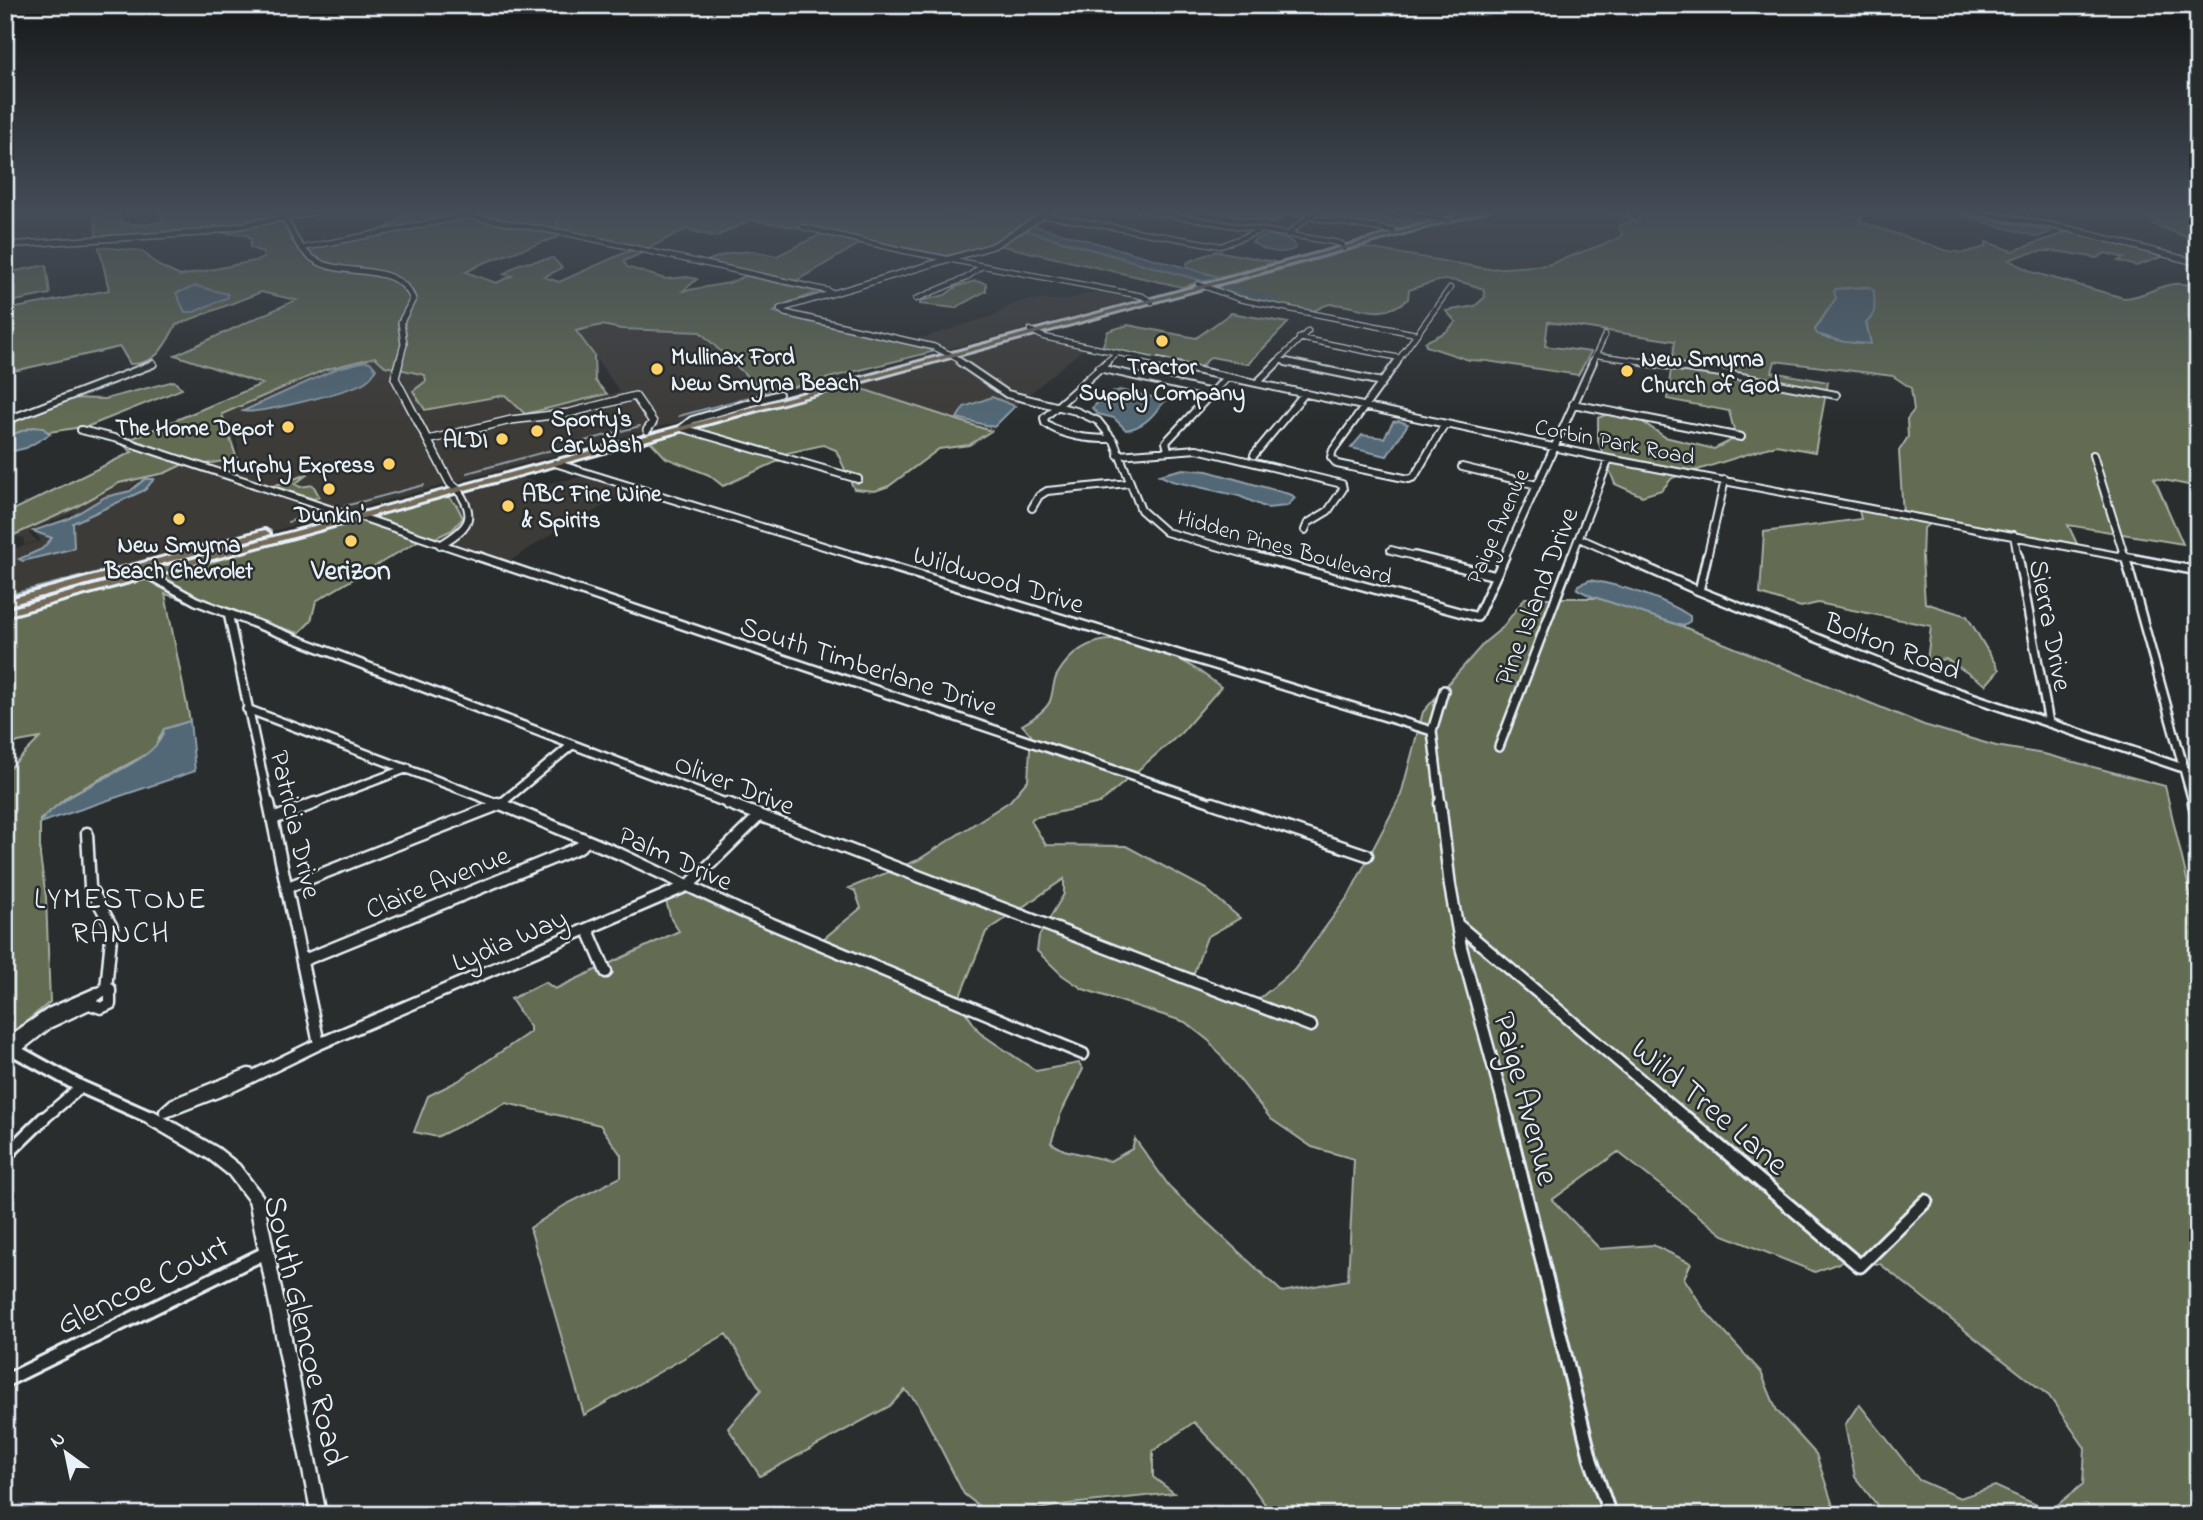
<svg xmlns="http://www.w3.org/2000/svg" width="2203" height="1520" font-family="'Indie Flower',sans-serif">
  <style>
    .built { fill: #3c3a37; fill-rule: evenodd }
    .green { fill: #636c52; stroke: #a6aea5; stroke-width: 2; fill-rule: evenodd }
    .water { fill: #526776; stroke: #8e9eaa; stroke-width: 2 }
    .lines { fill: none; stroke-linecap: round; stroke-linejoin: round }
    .stream-far1 { stroke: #8e9eaa; stroke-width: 2 }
    .stream { stroke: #8e9eaa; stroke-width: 2.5 }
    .canal { stroke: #526776; stroke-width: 4.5 }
    .minor-far4-casing { stroke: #e8f1f8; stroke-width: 7 }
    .minor-far3-casing { stroke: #e8f1f8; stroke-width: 10 }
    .minor-far2-casing { stroke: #e8f1f8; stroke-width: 12 }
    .minor-far1-casing { stroke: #e8f1f8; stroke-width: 15 }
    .minor-casing { stroke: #e8f1f8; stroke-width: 17 }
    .tertiary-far3-casing { stroke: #e8f1f8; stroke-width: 8 }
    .tertiary-far2-casing { stroke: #e8f1f8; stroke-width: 10 }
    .tertiary-far1-casing { stroke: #e8f1f8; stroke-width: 17 }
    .tertiary-casing { stroke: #e8f1f8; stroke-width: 19 }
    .primary-casing { stroke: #e8f1f8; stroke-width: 6 }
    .minor-far4 { stroke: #2a2d2e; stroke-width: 4.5 }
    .minor-far3 { stroke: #2a2d2e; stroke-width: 6 }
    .minor-far2 { stroke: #2a2d2e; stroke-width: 7 }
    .minor-far1 { stroke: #2a2d2e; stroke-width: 10 }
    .minor { stroke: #2a2d2e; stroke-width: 11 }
    .tertiary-far3 { stroke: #2a2d2e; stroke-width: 5 }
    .tertiary-far2 { stroke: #2a2d2e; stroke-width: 7 }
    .tertiary-far1 { stroke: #2a2d2e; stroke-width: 11 }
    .tertiary { stroke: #2a2d2e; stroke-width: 14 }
    .primary { fill: #736b5a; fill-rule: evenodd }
    .poi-dot { fill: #ffd166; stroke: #2a2d2e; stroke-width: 2.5 }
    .labels { text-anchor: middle; stroke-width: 5; stroke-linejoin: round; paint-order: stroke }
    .far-poi-label { font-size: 23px; font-weight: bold; fill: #e8f1f8; stroke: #2a2d2e; text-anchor: start }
    .far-street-label { font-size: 23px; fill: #e8f1f8; stroke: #2a2d2e }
    .poi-label { font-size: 28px; font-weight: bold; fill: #e8f1f8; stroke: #2a2d2e }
    .street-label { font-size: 28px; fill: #e8f1f8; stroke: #2a2d2e }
    .neighbourhood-label { font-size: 30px; letter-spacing: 2px; fill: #e8f1f8; stroke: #2a2d2e }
    .near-street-label { font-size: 33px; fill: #e8f1f8; stroke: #2a2d2e }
  </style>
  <rect width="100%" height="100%" fill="#2a2d2e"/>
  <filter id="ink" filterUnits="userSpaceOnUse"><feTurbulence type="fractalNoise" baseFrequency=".0143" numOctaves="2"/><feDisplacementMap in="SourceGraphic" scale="14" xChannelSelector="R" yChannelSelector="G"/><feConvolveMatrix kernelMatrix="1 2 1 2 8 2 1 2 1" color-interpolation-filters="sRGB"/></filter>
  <g filter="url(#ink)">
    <path class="built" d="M1497,210H1596L1636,219L1615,240L1547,265L1489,269L1362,247Z
      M1105,289L1125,290L1148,296L965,345L945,349L912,341L992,316L1013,304L1030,300H1067Z
      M602,325L621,329L699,333L768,398L5,603V551L41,541L36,534L188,463L222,474L241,465L232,419L230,421L239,465L223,473L199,465L236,458L222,413L228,409L343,363L375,357L385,366L394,368L393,382L415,414L474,400L505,396L524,415L620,392L576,330ZM366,361L281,405L243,412L338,368Z
      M1035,337L1088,345L1015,406L992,397L964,407L958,418L994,427L991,431L853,386Z
      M399,370L425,375L426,381L413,391L425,410L417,412Z
      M165,473L138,481L126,491L104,497L81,510L31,530L29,534L38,541L24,545V538L12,536L76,507L119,483Z
      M589,475L630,492L555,532L505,564L431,540L452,530L457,506L448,496L517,477L547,484Z"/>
    <path class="green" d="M169,210H285L286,217L218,230L97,239L94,215L119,212L122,223L145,225L163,221L161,211Z
      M405,210H432C441,222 455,215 467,211L460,210H557L558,232L559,210H1050L994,244L947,256L866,240L796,281L706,261L730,253L753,251L777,256L826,232L751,220L715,237L686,229L647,249L566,234L483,263L466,272L496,283L512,276L504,274L519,264L553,258L562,268L544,277L559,282L631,250L642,253L624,261L627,267L665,279L687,277L697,279L683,291L729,283L745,276L819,292L781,305L774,312L939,350L766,394L700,332L621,329L602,325L576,331L594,355L595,381L607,394L525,414L505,395L425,410L413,391L426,381L425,375L399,369L407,344L404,322L415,299C411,267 349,273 325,264C316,260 311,252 304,247L384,229L395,223Z
      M1197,210H1301L1421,222L1397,229L1286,215L1275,223Z
      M1596,210H1731L1740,213L1752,210H1819L1862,217L1861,222L1948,251L1964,253L1986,247V242L2012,251L2068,232L2165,256L2136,266L2118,261L2124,258L2106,253L2097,258C2061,252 2045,245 2009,260L2032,272L2124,298C2155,296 2162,276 2198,287V487L2154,478L2183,544L2068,525L2079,548L1929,520V524L1923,529L1922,559L1925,603L1967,616L1999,670L1986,685L1946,659L1927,662L1931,626L1818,603L1801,607L1760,594L1764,532L1861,519L1858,506L1903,515L1899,451L1908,437L1907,419L1914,410L1911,388L1893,376L1775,361L1772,372L1828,382L1815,452L1776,445L1672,478L1662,490L1642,496L1615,484L1598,441V418L1622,408L1665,437L1714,449L1736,438L1729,411L1667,399L1675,341L1548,322L1545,346L1591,352L1578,375L1487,361L1469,360L1426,346L1425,342L1446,332L1456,322L1446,311L1475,306L1485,297L1483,289C1447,276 1444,278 1409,290L1408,299C1379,322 1364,306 1332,304C1323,304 1319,310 1312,311C1304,313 1225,292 1212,289L1362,247L1489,269L1547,265L1615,240L1622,235L1619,226L1634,219ZM1869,287L1873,316L1866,322L1869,337L1861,344L1823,337L1815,329L1836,298V289Z
      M2138,210H2198V241L2153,224L2159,222L2142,215L2149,213Z
      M283,219L294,243L310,260L322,266L388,278L401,284L410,299L399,322L402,345L394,368L385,366L375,357L324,370L222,414L237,459L199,465L188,462L165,473L119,483L76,507L12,536L5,535V514L132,452L121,443L262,384L175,355L296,300L261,292L176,325C164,347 157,364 130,364L120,347L5,373V310L109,290L99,247L142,251L159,266L180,276L259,260L264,258L263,253L250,247L251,240L247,235L214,232Z
      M1026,231L1203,281L1182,287L998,245Z
      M1216,251L1275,262L1219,277L1186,268L1188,262Z
      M46,265L50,294L5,303V273Z
      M975,281L986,283V291L955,308L920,304V301L945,295L956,287Z
      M1231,313L1288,323L1248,364L1211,357L1198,369L1102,348L1108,331L1128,325L1196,338Z
      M174,381L182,389L89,426L49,432L33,427L5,437V422L66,398L105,399Z
      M853,386L991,431L969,445L939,449L889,486L875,491L854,489L836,450L823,445L787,453L785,458L723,486L709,475L666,458L650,441Z
      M308,474L295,484L300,487L313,485L319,496L314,499L273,486Z
      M448,496L457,506L463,518L452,530L431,540L423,538L316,601L311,621L299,633L165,594L190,721L164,729L153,751L68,796L40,820V856L46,897L50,1002L5,1039V773L40,738L18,742L5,749V618Z
      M1525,598H1598L1617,603L1679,625L1924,725L1996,746L2044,754L2165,786L2198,926V1515H1885L1855,1477L1845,1425L1859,1404L1919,1480L1960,1498L1995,1486L2050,1511L2083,1484L2085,1448L2049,1396L1880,1264L1844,1261L1815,1272L1723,1235L1618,1152L1552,1200L1600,1249L1653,1245L1691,1263L1684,1278L1705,1311L1761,1372L1777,1411L1816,1454L1836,1515H1273L1242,1473L1194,1422L1153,1451V1477L1174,1493L1060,1505L1012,1515H990L964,1494L917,1402L905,1390L890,1406L760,1476L728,1428L761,1390L726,1334L584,1415L530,1228L565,1205L621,1177V1155L600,1125L506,1103L437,1137L414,1132L428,1096L458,1081L530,1032V1027L511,999L545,982L555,989L679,931L671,919L666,901L685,889L823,939L861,908L855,891L849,888L918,860L1010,801L1028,780L1031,735L1022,725C1031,720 1046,710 1050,701C1053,693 1053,682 1057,675C1096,608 1175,651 1221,687L1181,733L1100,803L1033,818L1031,821L1046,845L1126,846L1206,889L1240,918L1207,937L1191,981L1259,999L1294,970L1349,895L1401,795L1423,712L1485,642L1502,628ZM1064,879V894L1039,936L1037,951L1062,975L1083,989L1185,1022L1209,1041L1271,1119L1312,1147L1354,1159L1348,1280L1282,1292L1172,1190L1135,1139L1132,1149L1110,1161L1064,1150L1051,1143L1061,1113L1083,1069L1079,1063L1036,1071L980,1033L958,1001L986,932Z"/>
    <path class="water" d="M1960,214L2045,230L2050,232L2038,237L1958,215Z
      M1032,225L1219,277L1203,281L1025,230Z
      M1269,235L1291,241L1296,248C1282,256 1265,251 1252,242L1255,239Z
      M196,286L228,294V297L194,312H185L176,293Z
      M1869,287L1874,291C1874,305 1878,312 1866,323L1871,344L1844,342L1817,334L1815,330L1836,298L1834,292L1836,289Z
      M366,361L370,362L376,369C373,375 371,378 365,382C350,391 258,415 243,411L338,368Z
      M1119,390L1162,399L1165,401C1153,414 1147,426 1126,430L1114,418L1098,414L1092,408L1105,396Z
      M992,397L1015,406L994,427L957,418L964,407Z
      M1399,421L1408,424L1387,456L1351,448L1362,435L1384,438L1393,422Z
      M33,427L43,428L50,434L26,448L5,453V437Z
      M1183,469L1207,471L1292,495L1295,498L1287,506L1267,508L1239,496L1172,481L1159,475Z
      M145,479H154L145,490L73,523L74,547L71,549L23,561L19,559L42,549L52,538L33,531L68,519L105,497L130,491Z
      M1590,580C1623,586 1663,598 1690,616V621L1683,626L1676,624L1591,596L1577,589L1578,585Z
      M190,721L195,771L40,823C63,786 160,766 164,729Z"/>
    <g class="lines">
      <path class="stream-far1" d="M679,416L757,395
        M467,473L640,426
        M345,506L424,485
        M288,522L310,515"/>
      <path class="stream" d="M5,596L123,566"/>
      <path class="canal" d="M925,210L1031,229
        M1222,285L1277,300"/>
      <g class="minor-far4-casing">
        <path id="minor-far4" d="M1140,210L1333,242L1342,244L1344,249
          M1391,210L1448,221
          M1628,210L1636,219
          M2012,210L2026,215
          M1044,215L1221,246L1259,231
          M1308,217L1393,231
          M803,227L905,251L1142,296L1152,302
          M1287,235L1317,210
          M303,248L467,216L571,234L829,291
          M1198,284L1239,299L1416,334
          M916,299L966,278L982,266
          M1030,330L1044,337L1166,363
          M1299,338L1400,358
          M1596,355L1654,363
          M953,356L962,363
          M1279,360L1295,363
          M1105,363L1117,353
          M1276,363L1308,331
          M1396,363L1450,288
          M1592,363L1605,335"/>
      </g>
      <g class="minor-far3-casing">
        <path id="minor-far3" d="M960,362L1007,394L1076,411L1098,421L1114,441L1141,510L1166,532L1260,558
          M1107,362L1044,418L1045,423C1064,437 1089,439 1112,439
          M1158,362L1609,459L2128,558
          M1286,362L1382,382
          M1397,362L1333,450L1331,457L1337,464L1409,479L1414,477L1445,424
          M1642,362L1721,373L1836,395
          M1099,368L1212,393
          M1257,383L1278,362
          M779,394L692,420L682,428L858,479
          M1573,404L1741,437
          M5,421L153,364
          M81,430L118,439L341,513
          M1168,450L1166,442L1227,377
          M1118,455L1197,449L1342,484L1343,489L1328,511L1308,523L1305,530
          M1254,455L1305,393
          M2093,455L2125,558
          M555,463L862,558
          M1462,467L1537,485
          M1032,508L1039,496L1047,491L1129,483
          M358,516L482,558
          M2014,535L2018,558
          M1579,538L1624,558
          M440,545C469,528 478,517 457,489
          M1391,550L1422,558
          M1504,558L1593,362
          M1571,558L1609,459
          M1707,558L1725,480"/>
      </g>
      <g class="minor-far2-casing">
        <path id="minor-far2" d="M477,556L1218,805
          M856,556L1432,731
          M1253,556L1477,617L1505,556
          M1415,556L1496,576
          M1620,556L1699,591L1927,682L2183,768L2198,776
          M2018,556L2049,723
          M2119,556L2198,571
          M2125,556L2194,805
          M147,574L196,601L731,805
          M1699,591L1707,556
          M228,613L269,805
          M247,709L502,805
          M1499,747L1572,556
          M310,805L408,768
          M499,805L572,745
          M1441,805L1432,731L1444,690"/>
      </g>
      <g class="minor-far1-casing">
        <path id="minor-far1" d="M269,803L319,1044
          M498,803L620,854L741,911L1083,1054
          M727,803L1311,1026
          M1213,803L1367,855
          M1440,803L1450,886L1461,947L1508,1120
          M2194,803L2198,818
          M273,819L315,803
          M87,833L90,887L112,927L106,989
          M288,887L503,803
          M1457,924L1688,1120
          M588,930L606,972
          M304,960L578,848L586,842
          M106,989H110V1004L101,1008L92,1005V998Z
          M5,1045L51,1013L97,993
          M14,1050L48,1023L91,1003
          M166,1111L174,1104L249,1074
          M165,1112L235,1085L319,1044L689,885L759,816
          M42,1120L81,1087"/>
      </g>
      <g class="minor-casing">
        <path id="minor" d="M1507,1118L1591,1460L1610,1515
          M1686,1118L1860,1266L1926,1201
          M5,1156L44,1118
          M5,1381L265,1253"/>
      </g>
      <g class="tertiary-far3-casing">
        <path id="tertiary-far3" d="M1963,210L2070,229L2198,263
          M285,218C292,233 298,248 312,258C342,280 396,259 413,299L401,322L404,344L399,363
          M5,245L201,233L326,210
          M953,356L934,347L785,313L780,309L993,246L1052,210"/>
      </g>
      <g class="tertiary-far2-casing">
        <path id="tertiary-far2" d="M399,362L395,378L450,483L457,489
          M428,440L511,420L569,413L635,396L653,422L647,430"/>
      </g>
      <g class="tertiary-far1-casing">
        <path id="tertiary-far1" d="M5,1045L81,1087L156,1120"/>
      </g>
      <g class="tertiary-casing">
        <path id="tertiary" d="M152,1118L214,1154L234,1170L256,1199L319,1515"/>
      </g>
      <g class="primary-casing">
        <path id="primary" d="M1479,210H1488L5,616V610Z
          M265,530L270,533L268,535L5,606V600Z"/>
      </g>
      <use href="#minor-far4" class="minor-far4"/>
      <use href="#minor-far3" class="minor-far3"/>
      <use href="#minor-far2" class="minor-far2"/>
      <use href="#minor-far1" class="minor-far1"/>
      <use href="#minor" class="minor"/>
      <use href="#tertiary-far3" class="tertiary-far3"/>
      <use href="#tertiary-far2" class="tertiary-far2"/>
      <use href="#tertiary-far1" class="tertiary-far1"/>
      <use href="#tertiary" class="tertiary"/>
      <use href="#primary" class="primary"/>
    </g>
  </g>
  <linearGradient id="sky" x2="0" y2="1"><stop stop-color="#171919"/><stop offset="0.5" stop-color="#444c57"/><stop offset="1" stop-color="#444c57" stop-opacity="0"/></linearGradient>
  <rect width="2203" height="423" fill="url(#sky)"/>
  <g class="poi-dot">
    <circle cx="1162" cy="341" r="7"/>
    <circle cx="657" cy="369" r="7"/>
    <circle cx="1627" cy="371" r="7"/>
    <circle cx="288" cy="427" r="7"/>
    <circle cx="537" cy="431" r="7"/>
    <circle cx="502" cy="439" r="7"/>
    <circle cx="389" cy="464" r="7"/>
    <circle cx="329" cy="489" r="7"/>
    <circle cx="508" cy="506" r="7"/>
    <circle cx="179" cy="519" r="7"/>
    <circle cx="351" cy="541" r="7"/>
  </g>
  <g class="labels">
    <g class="far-poi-label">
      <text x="671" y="364">Mullinax Ford<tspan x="671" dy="26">New Smyrna Beach</tspan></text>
      <text x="1641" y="366">New Smyrna<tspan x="1641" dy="26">Church of God</tspan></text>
      <text x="1162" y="374" text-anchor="middle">Tractor<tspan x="1162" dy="26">Supply Company</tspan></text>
      <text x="551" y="426">Sporty's<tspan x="551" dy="26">Car Wash</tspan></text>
      <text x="274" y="435" text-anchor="end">The Home Depot</text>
      <text x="488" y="447" text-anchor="end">ALDI</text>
      <text x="375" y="472" text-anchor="end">Murphy Express</text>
      <text x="522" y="501">ABC Fine Wine<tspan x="522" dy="26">&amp; Spirits</tspan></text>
      <text x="329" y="522" text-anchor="middle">Dunkin'</text>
      <text x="179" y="552" text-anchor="middle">New Smyrna<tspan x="179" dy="26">Beach Chevrolet</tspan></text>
    </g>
    <g class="far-street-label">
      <text transform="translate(1615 441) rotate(11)" y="8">Corbin Park Road</text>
      <text transform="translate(1497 526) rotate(-66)" y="8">Paige Avenue</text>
      <text transform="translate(1285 546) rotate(16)" y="8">Hidden Pines Boulevard</text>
    </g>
    <g class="poi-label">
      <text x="351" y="579">Verizon</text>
    </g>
    <g class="street-label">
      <text transform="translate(999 578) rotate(17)" y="10">Wildwood Drive</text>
      <text transform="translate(1535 596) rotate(-69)" y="10">Pine Island Drive</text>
      <text transform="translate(2052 625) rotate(79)" y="10">Sierra Drive</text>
      <text transform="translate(1893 645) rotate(21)" y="10">Bolton Road</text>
      <text transform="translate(869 665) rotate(18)" y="10">South Timberlane Drive</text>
      <text transform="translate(735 783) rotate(21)" y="10">Oliver Drive</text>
      <text transform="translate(297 824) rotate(77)" y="10">Patricia Drive</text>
      <text transform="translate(676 857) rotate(24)" y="10">Palm Drive</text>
      <text transform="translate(437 881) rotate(-22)" y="10">Claire Avenue</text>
      <text transform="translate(509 939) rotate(-23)" y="10">Lydia Way</text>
    </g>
    <g class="neighbourhood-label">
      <text x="121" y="908">LYMESTONE<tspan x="121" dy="34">RANCH</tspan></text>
    </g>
    <g class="near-street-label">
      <text transform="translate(1528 1098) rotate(75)" y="12">Paige Avenue</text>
      <text transform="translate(1711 1105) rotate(40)" y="12">Wild Tree Lane</text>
      <text transform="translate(142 1283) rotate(-26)" y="12">Glencoe Court</text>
      <text transform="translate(307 1330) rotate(77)" y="12">South Glencoe Road</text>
    </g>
  </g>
  <rect width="2203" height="1520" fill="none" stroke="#2a2d2e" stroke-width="28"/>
  <rect x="14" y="14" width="2175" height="1492" fill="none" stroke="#e8f1f8" stroke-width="2.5" filter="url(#ink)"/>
  <g transform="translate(66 1453) rotate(327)" stroke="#2a2d2e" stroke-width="5" paint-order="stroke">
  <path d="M0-5L12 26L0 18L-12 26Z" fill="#e8f1f8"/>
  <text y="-10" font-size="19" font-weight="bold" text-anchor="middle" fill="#e8f1f8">N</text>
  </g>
</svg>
